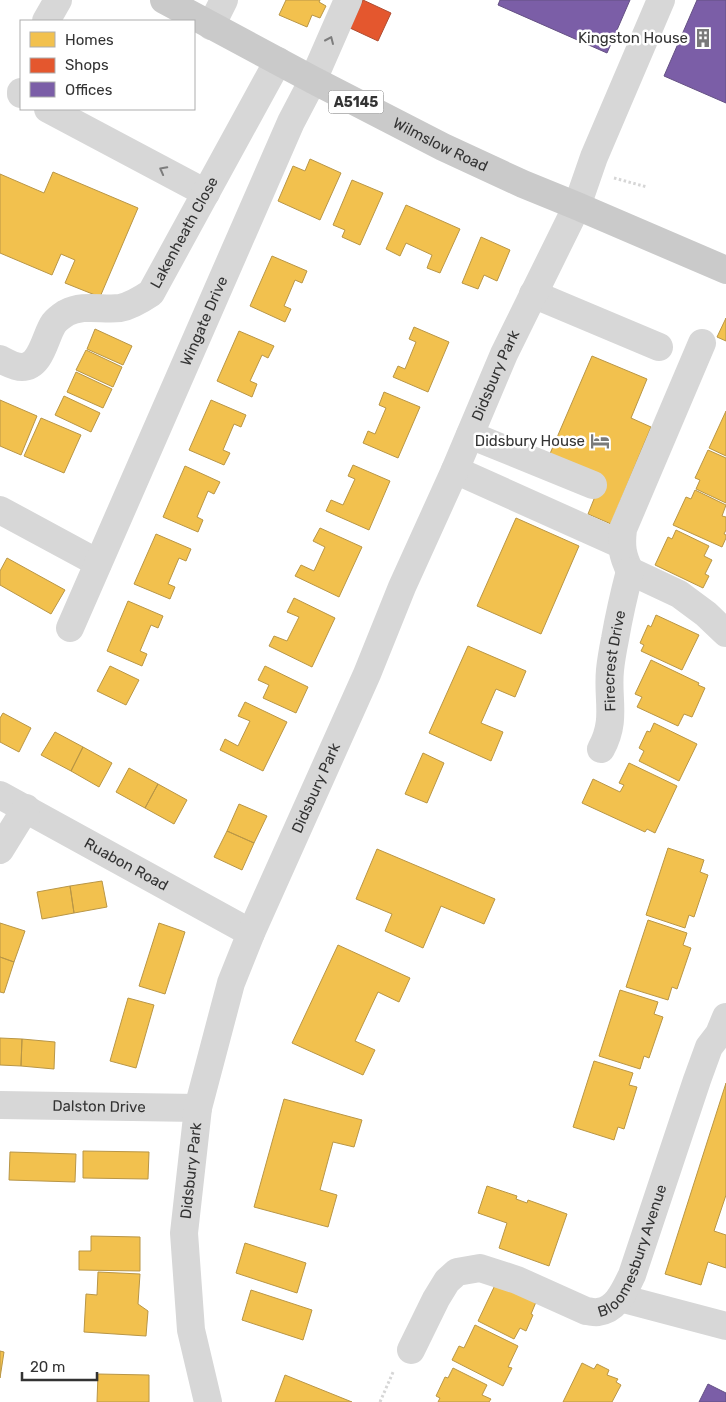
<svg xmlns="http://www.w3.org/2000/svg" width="726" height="1402" font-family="Rubik,sans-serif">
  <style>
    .homes { fill: #f2c14e; stroke: #b99646 }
    .shops { fill: #e4572e; stroke: #af4c30 }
    .offices { fill: #7b5ea7; stroke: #655184 }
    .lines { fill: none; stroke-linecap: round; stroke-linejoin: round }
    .path { stroke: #d6d6d6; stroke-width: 3; stroke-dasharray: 2.5 2.5; stroke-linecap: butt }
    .minor { stroke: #d7d7d7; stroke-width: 28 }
    .major { stroke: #cacaca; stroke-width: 28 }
    .oneway { stroke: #7d7d7d }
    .labels { text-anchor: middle; stroke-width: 5; stroke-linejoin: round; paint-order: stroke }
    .shield { fill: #fff; stroke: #707070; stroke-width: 1 }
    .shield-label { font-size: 14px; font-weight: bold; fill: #333 }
    .poi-label { font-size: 15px; fill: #333; stroke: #fff; text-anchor: end }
    .street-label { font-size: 15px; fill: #333; stroke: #fff }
  </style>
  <rect width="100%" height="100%" fill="#fff"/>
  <path class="homes" d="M286,0H320L319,2L326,6L320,18L312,15L307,27L279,15Z
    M310,159L341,173L320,220L278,201L293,166L305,171Z
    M53,172L138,208L100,297L65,283L75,260L61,254L52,275L0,253V174L44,193Z
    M352,180L383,193L360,245L342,237L345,230L333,225Z
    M406,205L460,229L440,273L427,268L432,255L406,243L400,256L386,249Z
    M481,237L510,250L497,281L484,275L478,289L462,283Z
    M272,256L307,271L302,283L295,280L284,306L291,309L285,322L250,306Z
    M726,318V341L717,337Z
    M414,327L449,342L428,392L393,377L398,366L405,369L416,342L409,339Z
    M95,329L132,346L123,365L87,349Z
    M239,331L274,346L268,358L262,355L250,381L257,384L252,397L217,381Z
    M86,350L122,367L113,387L76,370Z
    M592,356L647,379L631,418L651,427L611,524L588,514L602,479L549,456Z
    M76,372L112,389L103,408L67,392Z
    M384,392L420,407L398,458L363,443L368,431L375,434L386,408L379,405Z
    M64,396L100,413L91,432L55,415Z
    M0,400L37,416L21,455L0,446Z
    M211,400L246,415L241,427L234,424L223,450L230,453L224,465L189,450Z
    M726,411V456L709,448Z
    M41,418L81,435L64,473L24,456Z
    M708,450L726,458V503L696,489L700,480L695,478Z
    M353,465L390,481L369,530L326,511L331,500L343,505L355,479L348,476Z
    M185,466L220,482L214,494L208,491L197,517L203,520L198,532L163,517Z
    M695,490L726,505L722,516L726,517V530L724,534L726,535V538L722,547L673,525L686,497L691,499Z
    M516,518L579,546L541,634L477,606Z
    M320,528L362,547L339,597L295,576L301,565L314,571L325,547L313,541Z
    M676,530L709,546L704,556L712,560L705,574L709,576L703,588L655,565L668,537L672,539Z
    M156,534L191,549L186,561L179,558L168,584L175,587L170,599L134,584Z
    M7,558L65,590L51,614L0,585V571Z
    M294,598L335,618L312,667L269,646L274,636L287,641L299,617L287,612Z
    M128,601L163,616L158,628L151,625L140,651L147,654L142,666L107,651Z
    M656,615L699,635L682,670L641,651L644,645L640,643L648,625L651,627Z
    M468,646L526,671L515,697L496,689L481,723L503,732L491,761L429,733Z
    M651,660L699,683L698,685L705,688L692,717L684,714L678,726L637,707L642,697L635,694Z
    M110,666L139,680L126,705L97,691Z
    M265,666L308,687L296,713L263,698L269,685L258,680Z
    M245,702L287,722L263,771L220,750L225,739L238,746L250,721L238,716Z
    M3,713L31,728L19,752L0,742V718Z
    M654,723L697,744L679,781L639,761L644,751L639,748L647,731L650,732Z
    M55,732L83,747L71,771L41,755Z
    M83,747L112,763L99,787L71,771Z
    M423,753L444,763L427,803L405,794Z
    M629,763L677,786L655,833L647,829L645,832L582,803L593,779L620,792L624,785L619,783Z
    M129,768L158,784L145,808L116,792Z
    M158,784L187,800L174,824L145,808Z
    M239,804L267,816L254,843L227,831Z
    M227,831L254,843L242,870L214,857Z
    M668,848L704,860L700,872L708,875L694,917L689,915L685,928L646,915Z
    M377,849L495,899L484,924L441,906L423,948L385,931L392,914L356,899Z
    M102,881L107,907L74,913L70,886Z
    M70,886L74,913L42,919L37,892Z
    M648,920L687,933L683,945L691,948L677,989L672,987L668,1000L626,987Z
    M0,923L25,931L14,962L0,957Z
    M159,923L185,932L165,994L139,986Z
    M338,945L410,978L399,1002L378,992L355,1041L375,1050L363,1075L292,1043Z
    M0,957L14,962L4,993L0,992Z
    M620,990L658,1002L654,1014L663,1017L649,1058L644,1056L640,1069L599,1056Z
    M128,998L154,1005L136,1068L110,1061Z
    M0,1038L22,1039L21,1066L0,1065Z
    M22,1039L55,1042L54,1069L21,1066Z
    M594,1061L633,1073L629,1085L637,1087L624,1129L618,1127L614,1140L573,1127Z
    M726,1083V1195L714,1231L726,1235V1268L708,1262L701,1285L665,1274Z
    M284,1099L362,1120L354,1147L333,1142L320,1190L337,1195L328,1227L254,1207Z
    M83,1151L149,1152L148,1179L83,1178Z
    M10,1152L76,1154L75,1182L9,1180Z
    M487,1186L517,1196L516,1199L527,1203L528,1200L567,1214L549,1266L499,1248L507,1223L478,1213Z
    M91,1236L140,1237V1271L79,1270V1251H91Z
    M245,1243L306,1263L297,1293L236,1273Z
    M98,1272L140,1274L138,1304L148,1311L146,1336L84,1332L86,1294L97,1295Z
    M496,1283L536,1302L531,1314L533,1315L526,1331L520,1328L514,1339L478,1321Z
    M251,1290L312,1310L303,1340L242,1320Z
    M475,1325L518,1346L508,1367L512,1368L503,1386L452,1360L459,1346L464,1348Z
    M0,1351L4,1352L0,1378Z
    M582,1363L594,1369L597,1364L609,1370L607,1375L618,1379L616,1382L621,1385L612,1402H563Z
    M453,1368L487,1385L482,1395L491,1399L489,1402H438L440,1398L436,1396L445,1377L448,1378Z
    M98,1374L149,1375V1402H97Z
    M285,1375L352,1402H275Z"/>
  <path class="shops" d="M363,0L391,13L378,41L350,28Z"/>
  <path class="offices" d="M500,0H630L607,53L498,5Z
    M697,0H726V103L664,76Z
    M708,1384L726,1393V1402H699Z"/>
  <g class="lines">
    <path class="path" d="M614,178L647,187
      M380,1402L394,1370"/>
    <g class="minor">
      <path d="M46,21L58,0"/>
      <path d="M211,26L224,0"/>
      <path d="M21,92V94"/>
      <path d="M48,109L206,193"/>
      <path d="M533,294L659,347"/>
      <path id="s1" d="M0,359C6,362 14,367 22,367C42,367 45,335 54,323C57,319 63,315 66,313C83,304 102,310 120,308C131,306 142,299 151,293L278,61"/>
      <path d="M470,435L593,485"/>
      <path d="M455,470L622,545"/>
      <path d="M0,510L98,563"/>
      <path d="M630,571C622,555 621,546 623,529L702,343"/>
      <path d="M630,571L679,594L706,614L726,633"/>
      <path id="s2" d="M70,628L291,122L313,80L348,0"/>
      <path id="s3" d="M601,749C617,720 607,700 610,670C611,660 613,649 615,639C619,616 624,594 630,571"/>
      <path id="s4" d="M0,795L251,933"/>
      <path d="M0,850L26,808"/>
      <path id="s5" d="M0,1105L198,1108"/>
      <path d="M620,1298L726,1326"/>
      <path id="s6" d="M411,1350L436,1299L447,1281L457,1272L480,1268L517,1280L586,1311C590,1311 595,1313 598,1312C617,1310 625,1289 632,1275L697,1080L709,1047L719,1034L726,1017"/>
      <path id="s7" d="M208,1402L191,1330L184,1233L198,1108L231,983L251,933L367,674L402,587L455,470L504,354L577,206L594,157L661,0"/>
    </g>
    <path class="major" id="s8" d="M164,0L313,80L443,147L523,184L577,206L726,270"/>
  </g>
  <defs><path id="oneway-chevron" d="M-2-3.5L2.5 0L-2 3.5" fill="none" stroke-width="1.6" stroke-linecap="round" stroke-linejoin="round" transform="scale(1.25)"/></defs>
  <g class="oneway">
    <use href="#oneway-chevron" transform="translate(330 40) rotate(-66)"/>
    <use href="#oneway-chevron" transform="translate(163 170) rotate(-152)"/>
  </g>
  <defs>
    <g id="building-bare" transform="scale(1.5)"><path d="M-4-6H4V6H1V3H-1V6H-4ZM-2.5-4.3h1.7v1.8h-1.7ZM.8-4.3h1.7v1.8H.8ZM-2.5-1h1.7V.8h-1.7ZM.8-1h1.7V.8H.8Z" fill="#7a7a7a" stroke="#fff" stroke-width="2.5" paint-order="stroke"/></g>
    <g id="hotel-bare" transform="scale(1.5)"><path d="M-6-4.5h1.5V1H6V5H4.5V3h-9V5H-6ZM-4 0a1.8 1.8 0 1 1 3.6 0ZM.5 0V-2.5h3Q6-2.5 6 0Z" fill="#7a7a7a" stroke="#fff" stroke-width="2.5" paint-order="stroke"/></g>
  </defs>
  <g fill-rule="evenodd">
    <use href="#building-bare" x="703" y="38"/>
    <use href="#hotel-bare" x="600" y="441"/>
  </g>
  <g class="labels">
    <rect class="shield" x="328.5" y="90.5" width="55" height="23" rx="4"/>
    <g class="shield-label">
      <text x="356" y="107">A5145</text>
    </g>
    <g class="poi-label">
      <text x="688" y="43">Kingston House</text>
      <text x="585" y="446">Didsbury House</text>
    </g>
    <g class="street-label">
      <text dy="5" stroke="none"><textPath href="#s8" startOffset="312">Wilmslow Road</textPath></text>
      <text dy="5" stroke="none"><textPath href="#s1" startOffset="255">Lakenheath Close</textPath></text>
      <text dy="5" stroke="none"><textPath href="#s2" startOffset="335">Wingate Drive</textPath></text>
      <text dy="5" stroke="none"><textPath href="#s7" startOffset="1089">Didsbury Park</textPath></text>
      <text dy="5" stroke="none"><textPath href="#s3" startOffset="90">Firecrest Drive</textPath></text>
      <text dy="5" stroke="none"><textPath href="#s7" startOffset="639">Didsbury Park</textPath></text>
      <text dy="5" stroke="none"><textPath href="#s4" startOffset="144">Ruabon Road</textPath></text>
      <text dy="5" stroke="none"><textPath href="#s5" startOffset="99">Dalston Drive</textPath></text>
      <text dy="5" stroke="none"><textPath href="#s7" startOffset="234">Didsbury Park</textPath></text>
      <text dy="5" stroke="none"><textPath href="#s6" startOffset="315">Bloomesbury Avenue</textPath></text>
    </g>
  </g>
  <rect x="20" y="20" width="175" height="90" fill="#ffffff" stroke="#adadad"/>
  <rect x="30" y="32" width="25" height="15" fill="#f2c14e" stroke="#adadad"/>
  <text x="65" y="45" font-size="15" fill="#333333">Homes</text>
  <rect x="30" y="58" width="25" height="15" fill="#e4572e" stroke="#adadad"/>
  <text x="65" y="70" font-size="15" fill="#333333">Shops</text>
  <rect x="30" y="82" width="25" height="15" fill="#7b5ea7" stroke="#adadad"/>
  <text x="65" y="95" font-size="15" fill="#333333">Offices</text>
  <path d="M22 1372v8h75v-8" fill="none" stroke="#333333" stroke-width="2.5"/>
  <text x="30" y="1372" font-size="15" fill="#333333" stroke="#ffffff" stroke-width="4" paint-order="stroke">20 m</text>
</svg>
